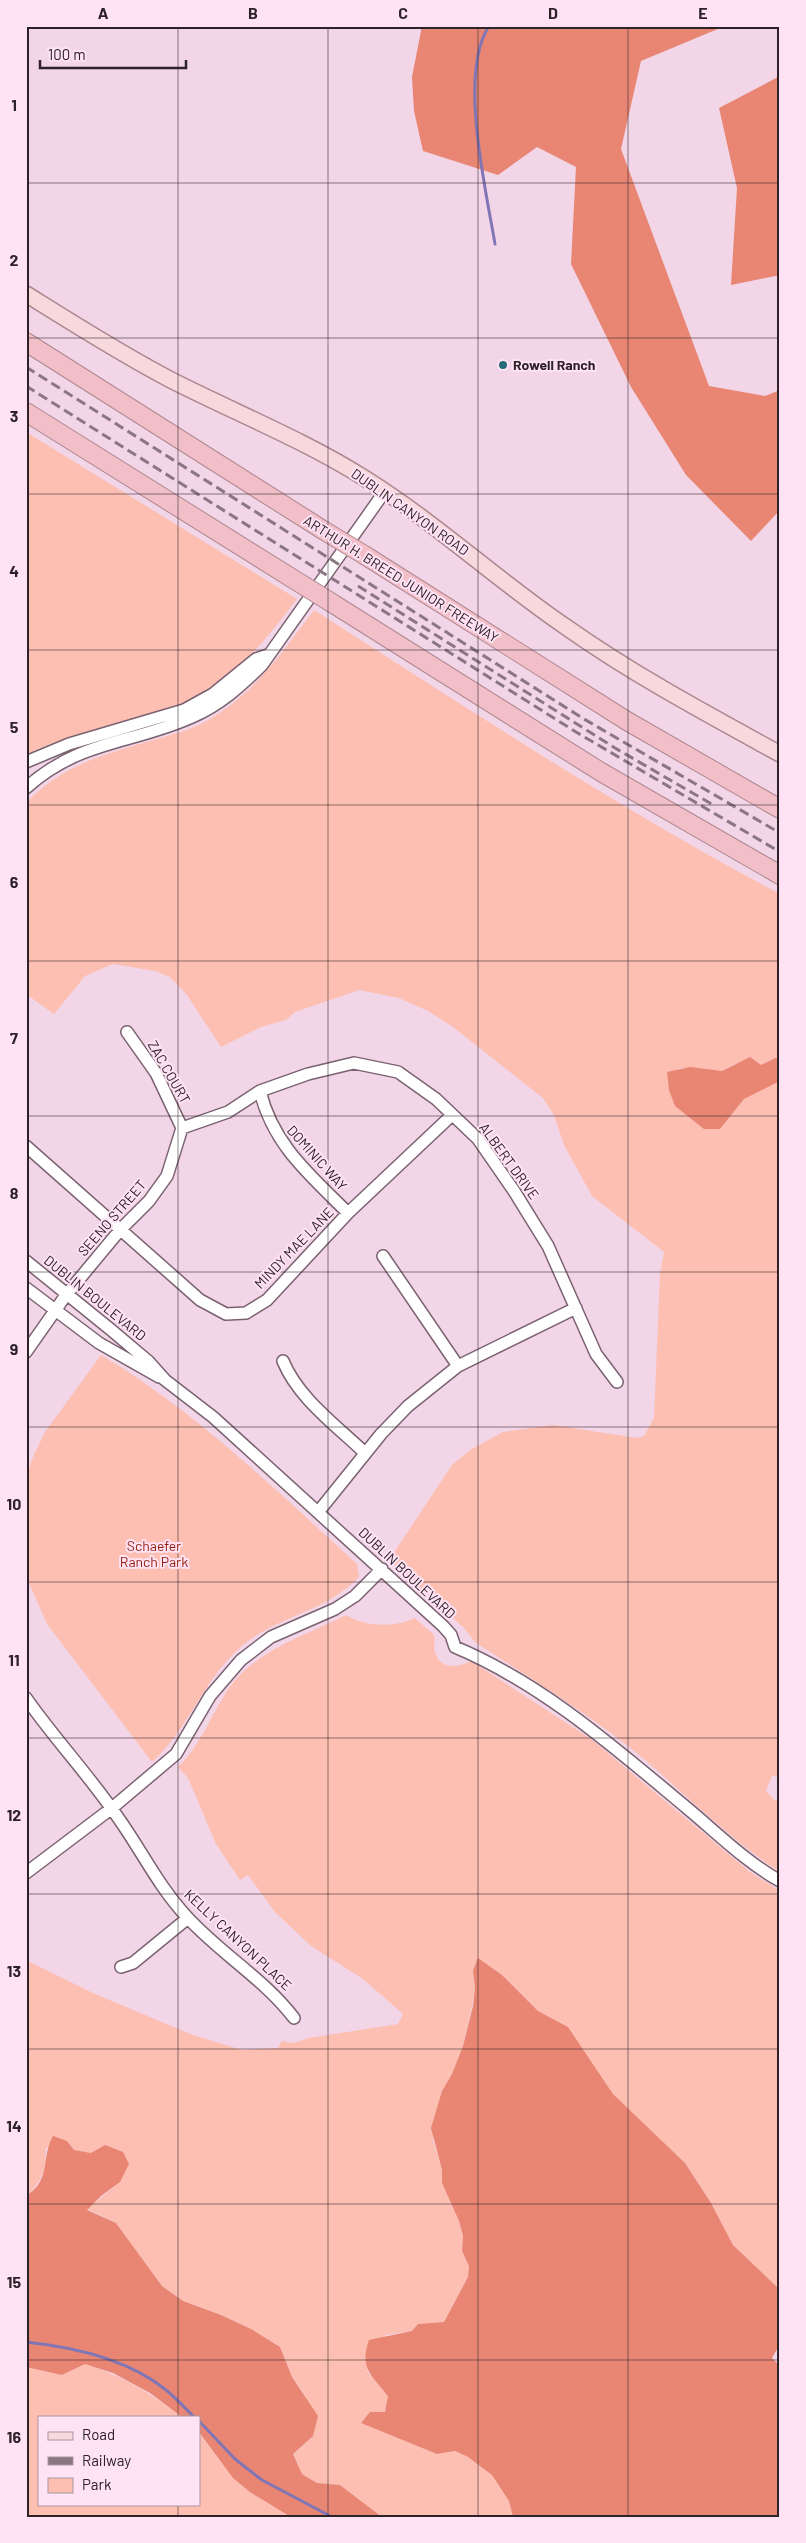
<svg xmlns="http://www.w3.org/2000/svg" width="806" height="2543" font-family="Barlow,sans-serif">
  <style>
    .green { fill: #fcbfb2 }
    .forest { fill: #e88673 }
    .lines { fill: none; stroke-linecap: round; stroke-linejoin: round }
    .stream { stroke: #8176b5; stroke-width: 3 }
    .minor-casing { stroke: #7b6271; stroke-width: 14 }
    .major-casing { stroke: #ad878f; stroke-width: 18 }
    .highway-casing { stroke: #ad878f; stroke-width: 20 }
    .minor { stroke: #fff; stroke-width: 11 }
    .major { stroke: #f7d8dd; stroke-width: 15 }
    .highway { stroke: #f2bec7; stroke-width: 18 }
    .rail { stroke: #8a7782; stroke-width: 3; stroke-dasharray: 10 5; stroke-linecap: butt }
    .highway-bridge-casing { stroke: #ad878f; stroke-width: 20; stroke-linecap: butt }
    .highway-bridge { stroke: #f2bec7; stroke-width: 18 }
    .grid { fill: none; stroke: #2c2228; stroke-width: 1; stroke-opacity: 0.55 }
    .poi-dot { fill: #236b78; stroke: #ffe2f4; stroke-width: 2 }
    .labels { text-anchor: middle; stroke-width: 4; stroke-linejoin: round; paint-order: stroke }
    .poi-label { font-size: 14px; font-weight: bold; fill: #2c2228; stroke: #ffe2f4; text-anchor: start }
    .street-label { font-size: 14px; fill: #2c2228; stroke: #ffe2f4 }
    .park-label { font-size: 14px; fill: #911d09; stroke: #ffe2f4 }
    .neatline { fill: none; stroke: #2c2228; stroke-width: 2 }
    .grid-label { font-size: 16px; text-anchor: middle; font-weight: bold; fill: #2c2228 }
  </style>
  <rect width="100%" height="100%" fill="#f2d5e7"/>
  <path class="green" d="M26,432L297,599C254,655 224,692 154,714C111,728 66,734 26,755Z
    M314,610C467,708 619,809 780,894V1058H774L761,1065L736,1063L722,1071L678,1068L720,1129L744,1099L780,1081V1777L772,1776L766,1791L774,1800H780V1872C726,1837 682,1790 633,1750C583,1710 528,1677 475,1642L464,1628L389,1560L452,1465L470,1450L503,1432L553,1425L637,1438L644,1436L654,1418L660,1274L664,1252L592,1196L564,1145L554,1115L543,1098L453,1027L428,1011L399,998L359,990L295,1012L286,1020L261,1027L221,1047L187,995L170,977L155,971L113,964L85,976L54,1014L26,994V803C62,765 105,754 153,740C172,735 194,729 210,719C255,693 283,651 314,610Z
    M101,1355C193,1409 278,1492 357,1564L359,1577C323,1614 280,1614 242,1646C202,1680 190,1728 152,1762L47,1624L26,1576V1477L33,1457L45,1432Z
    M346,1615C365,1627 395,1628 415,1618L434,1635C435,1641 433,1650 436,1655C442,1670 460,1667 471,1661L591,1739L750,1872L780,1891V2300L777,2287L733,2245L711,2203L685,2163L613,2094L568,2027L538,2011L502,1975L478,1959L473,1969L475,1988L472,2006L463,2046L452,2074L442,2091L433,2140L442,2170V2183L459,2221L463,2236L462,2251L469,2266L468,2277L444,2322L418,2324L412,2331L386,2335L367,2371L388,2396L385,2412L361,2422L437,2454L455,2451L468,2457L492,2475L509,2501L513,2517H382L340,2485L317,2483L302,2474L293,2454L313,2436L305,2396L292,2377L280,2347L253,2330L221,2315L183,2301L162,2286L116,2223L87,2209L120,2182L91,2153L74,2150L67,2141L46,2148C45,2171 43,2181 26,2196V1960L95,1994L193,2035L242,2050L278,2048L282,2041L294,2043L309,2038L398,2024L403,2014L363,1979L311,1946L275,1912L248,1875L240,1880L216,1844L188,1778L178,1767C203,1743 212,1711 232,1684C261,1648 307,1635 346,1615Z
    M85,2364C122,2375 151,2394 182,2417H39V2504H199V2432L222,2463L291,2517H26V2367L62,2375Z"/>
  <path class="forest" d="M422,26H725L641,61L621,149L709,386L765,396L780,390V510L751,541L686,475L631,387L571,264L576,167L537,147L498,175L423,151L414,111L412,77Z
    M780,76V275L731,285L737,188L719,108Z
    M750,1057L761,1065L775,1058H780V1081L744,1099L720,1129H704L675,1106L669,1090L667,1072L690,1067L722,1071Z
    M478,1958L502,1975L538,2011L568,2027L613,2094L685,2163L711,2203L733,2245L777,2287L780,2344L772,2358L780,2366V2517H513L509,2501L492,2475L468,2457L455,2451L437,2454L361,2423L370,2412H385L388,2396C372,2376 359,2368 369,2340L412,2331L418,2324L444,2322L468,2277L469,2266L462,2251L463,2236L459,2221L442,2183V2170L431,2128L442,2091L452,2074L463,2046L473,2006L475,1988L473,1970Z
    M53,2136L67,2141L74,2150L91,2153L105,2145L123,2152L129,2164L120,2182L101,2196L87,2210L116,2223L162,2286L183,2301L221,2315L253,2330L280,2347L292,2377L318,2416L313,2436L293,2454L302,2474L317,2483L340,2485L382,2517H291L250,2492L233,2478L199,2432V2417H182L150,2393L113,2373L85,2364L62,2375L26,2367V2223L29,2224L26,2218V2196C30,2193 35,2189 38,2185C48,2171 43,2154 53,2136Z"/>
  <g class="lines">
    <path class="stream" d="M489,26C458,73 486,190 495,244
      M26,2342C74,2347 128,2359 166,2390C176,2398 185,2408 194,2417
      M199,2421L235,2459L262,2480L332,2517"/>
    <g class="minor-casing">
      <path id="minor" d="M26,762L69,744L184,710L213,694L256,659L268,655
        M26,788C79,740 132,744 192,717C220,705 241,686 262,665L385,491
        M127,1032L156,1073L182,1128
        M260,1091C273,1145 310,1175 348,1213
        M182,1128L228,1112L260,1091L308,1074L354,1063L398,1072L436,1099L478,1139L514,1191L548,1246L596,1354L617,1382
        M26,1146L200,1300L226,1314L246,1313L267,1300L348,1213L452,1115
        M383,1256L458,1366
        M26,1261L110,1329L148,1361L165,1380L213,1417L443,1626L451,1635L455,1647C543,1684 615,1748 687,1808C717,1833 746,1862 780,1881
        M26,1288L99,1343L159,1377
        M26,1352L66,1295L120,1230L149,1201L167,1176L182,1128
        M283,1361C298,1398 337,1426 365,1453
        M319,1511L381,1434L408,1406L458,1366L576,1308
        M26,1698C54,1738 87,1773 114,1812C140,1847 157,1885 187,1917C221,1954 264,1979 294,2018
        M26,1873L112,1808L176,1754L210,1696L241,1660L271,1637L335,1609L355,1596L382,1569
        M121,1967L133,1963L188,1918"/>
    </g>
    <g class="major-casing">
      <path id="major" d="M26,294C74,324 121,354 171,380C236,413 304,440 366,479C436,523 497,580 566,627C634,675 707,714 780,754"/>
    </g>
    <g class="highway-casing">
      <path id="highway" d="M26,342L323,530
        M26,412L290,577
        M366,556L627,721L780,809
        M332,603L601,772L780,875"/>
    </g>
    <use href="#minor" class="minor"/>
    <use href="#major" class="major"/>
    <use href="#highway" class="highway"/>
    <path class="rail" d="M26,367L584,719L780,833
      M26,386L576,732L780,852
      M358,586L615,748L715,806"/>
    <g class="highway-bridge-casing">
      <path id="highway-bridge" d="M323,530L366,556
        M290,577L332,603"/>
    </g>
    <use href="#highway-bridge" class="highway-bridge"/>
  </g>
  <path class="grid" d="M178,26V2417M328,26V2517M478,26V2517M628,26V2517M26,183H780M26,338H780M26,494H780M26,650H780M26,805H780M26,961H780M26,1116H780M26,1272H780M26,1427H780M26,1582H780M26,1738H780M26,1894H780M26,2049H780M26,2204H780M26,2360H780M178,2504V2517"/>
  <circle class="poi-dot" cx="503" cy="365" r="5"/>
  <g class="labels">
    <g class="poi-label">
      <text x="513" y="370">Rowell Ranch</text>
    </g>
    <g class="street-label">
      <text transform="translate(410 512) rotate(35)" y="5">DUBLIN CANYON ROAD</text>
      <text transform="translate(401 579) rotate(32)" y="5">ARTHUR H. BREED JUNIOR FREEWAY</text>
      <text transform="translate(169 1072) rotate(60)" y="5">ZAC COURT</text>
      <text transform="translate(317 1158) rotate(48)" y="5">DOMINIC WAY</text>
      <text transform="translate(509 1161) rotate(54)" y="5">ALBERT DRIVE</text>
      <text transform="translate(112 1218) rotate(-49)" y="5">SEENO STREET</text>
      <text transform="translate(294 1248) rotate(-46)" y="5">MINDY MAE LANE</text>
      <text transform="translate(95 1298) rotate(39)" y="5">DUBLIN BOULEVARD</text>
      <text transform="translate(407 1573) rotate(43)" y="5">DUBLIN BOULEVARD</text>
      <text transform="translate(238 1940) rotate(43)" y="5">KELLY CANYON PLACE</text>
    </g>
    <g class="park-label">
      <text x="154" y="1551">Schaefer<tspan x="154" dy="16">Ranch Park</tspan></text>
    </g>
  </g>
  <rect width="806" height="2543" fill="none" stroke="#ffe2f4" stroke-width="55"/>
  <rect x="38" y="2416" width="162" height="90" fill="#ffe2f4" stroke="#ab95a2"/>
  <rect x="48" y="2432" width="25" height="8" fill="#f7d8dd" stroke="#ab95a2"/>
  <text x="82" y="2440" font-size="15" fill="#2c2228">Road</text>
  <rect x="48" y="2457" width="25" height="8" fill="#8a7782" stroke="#ab95a2"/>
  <text x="82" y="2466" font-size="15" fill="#2c2228">Railway</text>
  <rect x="48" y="2478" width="25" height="15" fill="#fcbfb2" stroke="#ab95a2"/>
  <text x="82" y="2490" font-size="15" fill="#2c2228">Park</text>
  <path d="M40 60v8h146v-8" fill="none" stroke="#2c2228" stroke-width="2.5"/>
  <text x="48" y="60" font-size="15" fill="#2c2228" stroke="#ffe2f4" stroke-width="4" paint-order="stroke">100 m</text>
  <rect x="28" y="28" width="750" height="2488" class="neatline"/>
  <g class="grid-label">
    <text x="103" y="19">A</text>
    <text x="253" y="19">B</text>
    <text x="403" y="19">C</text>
    <text x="553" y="19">D</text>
    <text x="703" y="19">E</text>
    <text x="14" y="111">1</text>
    <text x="14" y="266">2</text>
    <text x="14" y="422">3</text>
    <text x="14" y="577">4</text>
    <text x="14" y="733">5</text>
    <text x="14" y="888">6</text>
    <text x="14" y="1044">7</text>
    <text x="14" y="1199">8</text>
    <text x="14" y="1355">9</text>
    <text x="14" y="1510">10</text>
    <text x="14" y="1666">11</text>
    <text x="14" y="1821">12</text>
    <text x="14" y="1977">13</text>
    <text x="14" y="2132">14</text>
    <text x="14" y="2288">15</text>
    <text x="14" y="2443">16</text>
  </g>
</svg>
